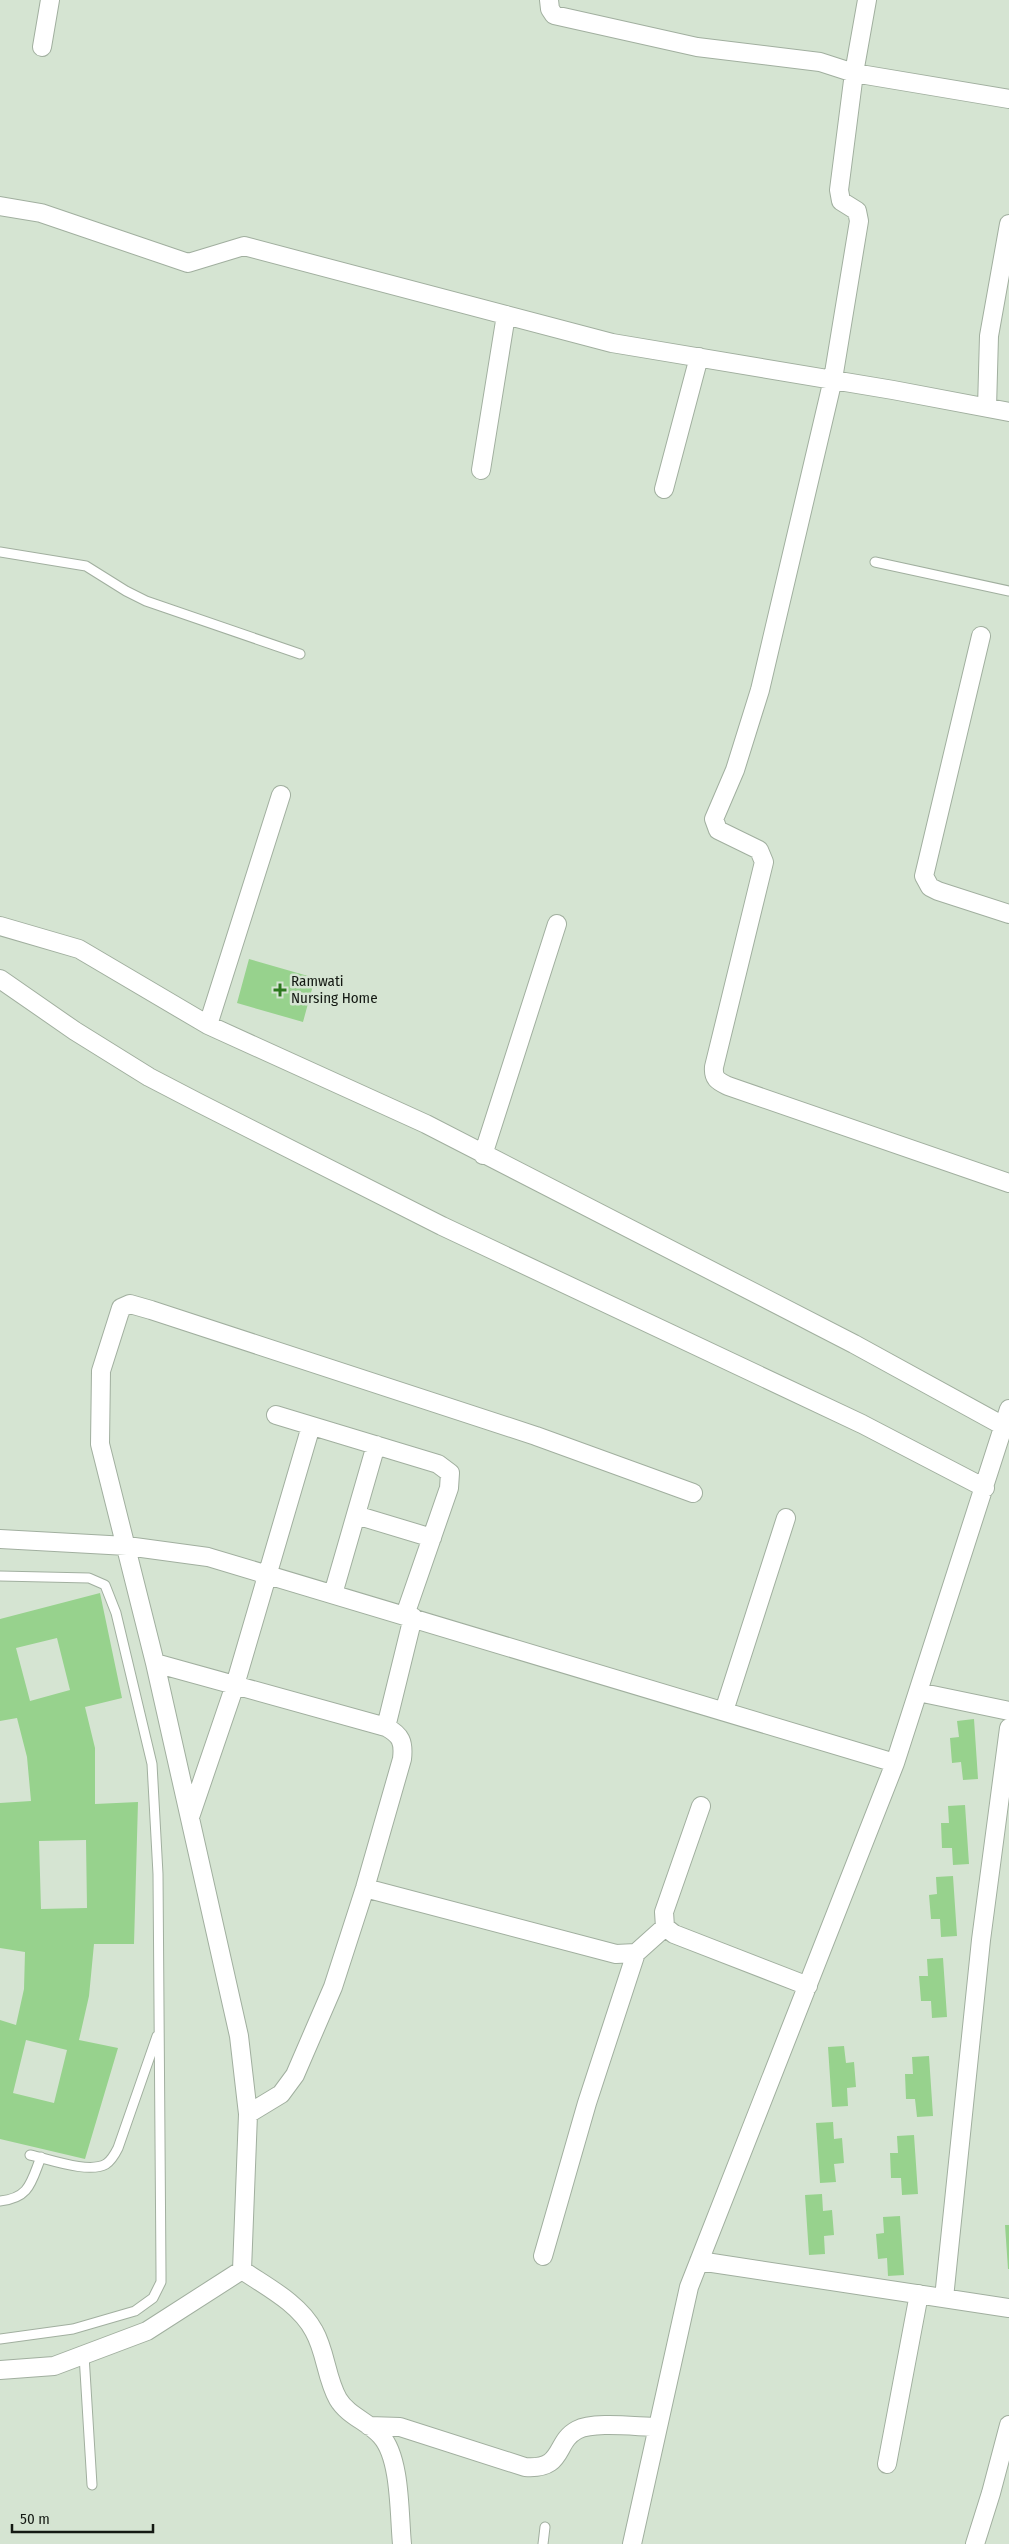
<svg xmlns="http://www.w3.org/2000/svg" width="1009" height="2544" font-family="'Fira Sans Condensed',sans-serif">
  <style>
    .building { fill: #97d28d; fill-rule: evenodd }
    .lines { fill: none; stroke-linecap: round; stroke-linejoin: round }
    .lane-casing { stroke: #a1af9f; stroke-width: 11 }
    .street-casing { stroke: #a1af9f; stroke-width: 20 }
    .lane { stroke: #fff; stroke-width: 9 }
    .street { stroke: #fff; stroke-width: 18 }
    .poi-dot { fill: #2c781e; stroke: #d5e4d2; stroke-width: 2 }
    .labels { text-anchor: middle; stroke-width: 5; stroke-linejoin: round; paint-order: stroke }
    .poi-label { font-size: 15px; fill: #141913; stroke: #d5e4d2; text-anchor: start }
  </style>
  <rect width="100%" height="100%" fill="#d5e4d2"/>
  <path class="building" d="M249,959L315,978L303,1022L237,1003Z
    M100,1593L122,1698L85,1707L95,1748V1804L138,1802L134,1944H94L89,1996L79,2040L118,2048L85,2159L0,2139V2020L16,2025L24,1989L25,1952L0,1948V1803L31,1801L27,1757L17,1718L0,1721V1619ZM57,1638L70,1690L30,1701L16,1648ZM86,1840L87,1908L41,1909L39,1841ZM26,2040L67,2050L54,2103L13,2093Z
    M974,1719L978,1779L963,1780L961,1762L952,1763L950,1738L959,1737L957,1721Z
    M965,1805L969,1864L953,1865L952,1848H942L941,1823H949L948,1806Z
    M953,1876L957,1936L941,1937L940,1919H931L929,1895L937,1894L936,1877Z
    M943,1958L947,2017L932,2018L931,2001H921L919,1976H928L927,1959Z
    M844,2046L846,2063L854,2062L856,2087L847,2088L848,2106L832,2107L828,2047Z
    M929,2056L933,2116L917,2117L915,2099H906L905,2074H913L912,2057Z
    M833,2122L834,2139L842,2138L844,2163L834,2164L836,2182L820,2183L816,2123Z
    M914,2135L918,2194L902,2195L901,2178H891L890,2153H898L897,2136Z
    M822,2194L823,2211L832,2210L834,2235L824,2236L825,2254L809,2255L805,2195Z
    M900,2216L904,2275L888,2276L887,2258L878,2259L876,2234L884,2233L883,2217Z
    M1005,2225H1009V2269H1008Z"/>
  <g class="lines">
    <g class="lane-casing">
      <path id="lane" d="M0,552L86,566L126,591L146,601L300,654
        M875,562L1009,591
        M0,1576L89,1578L105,1585L116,1613L152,1764L158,1874L161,2272V2282L153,2298L135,2311L73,2329L0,2339
        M30,2155C49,2159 89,2174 106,2164C112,2160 115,2154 118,2148L157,2036
        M0,2201C30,2198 31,2182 41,2157
        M84,2355L92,2485
        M543,2544L545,2527"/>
    </g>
    <g class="street-casing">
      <path id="street" d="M549,0L550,9L554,15L697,47L820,62L854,73L1009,99
        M867,0L854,73L839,190L841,201L857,211L859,221L833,379L760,690L735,770L714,819L718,830L759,850L764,862L714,1067C713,1079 718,1081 728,1086L1009,1183
        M42,47L50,0
        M0,206L41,213L188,263L244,246L612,343L893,390L1009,412
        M987,408L989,336L1009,224
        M481,470L506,315
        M664,489L699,357
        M981,636L924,876L930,887L938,891L1009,914
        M0,926L79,949L208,1025L426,1124L854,1344L1009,1429
        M0,979L75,1031L149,1077L199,1103L442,1226L862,1424L985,1488
        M208,1025L281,795
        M483,1155L557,924
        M276,1415L438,1464L450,1473L449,1488L405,1615
        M356,1515L432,1538
        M0,1539L127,1546L208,1557L895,1763
        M333,1594L376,1445
        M155,1663L386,1727C401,1735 404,1742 402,1759L365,1888L333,1987L295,2075L281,2094L248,2114
        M918,1692L1009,1711
        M724,1711L786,1518
        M386,1727L413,1617
        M701,1806L664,1912L665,1927L674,1934L808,1986
        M190,1817L235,1685L311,1426
        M365,1888L616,1954L636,1953L665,1927
        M543,2256L587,2103L636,1953
        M699,2261L1009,2308
        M242,2270C267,2287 299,2303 314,2331C326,2352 326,2378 338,2399C348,2416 369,2422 381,2436C401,2458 399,2515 402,2544
        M944,2298L981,1940L1009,1728
        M0,2370L54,2366L147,2331L242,2270L248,2114L239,2036L155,1663L100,1444L101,1371L121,1308L130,1304L151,1310L536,1436L693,1493
        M369,2426L400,2427L525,2467C565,2470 554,2442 577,2430C594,2421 638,2427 658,2427
        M887,2464L919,2294
        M632,2544L689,2287L895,1763L1009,1409
        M975,2544L991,2493L1009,2425"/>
    </g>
    <use href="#lane" class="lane"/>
    <use href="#street" class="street"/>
  </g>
  <path class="poi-dot" d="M277.5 982.5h5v5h5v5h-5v5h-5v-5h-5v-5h5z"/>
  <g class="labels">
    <g class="poi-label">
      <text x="291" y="986">Ramwati<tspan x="291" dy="17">Nursing Home</tspan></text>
    </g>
  </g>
  <path d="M12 2524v8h141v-8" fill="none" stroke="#141913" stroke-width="2.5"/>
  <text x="20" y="2524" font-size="15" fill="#141913" stroke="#d5e4d2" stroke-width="4" paint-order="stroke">50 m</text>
</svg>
